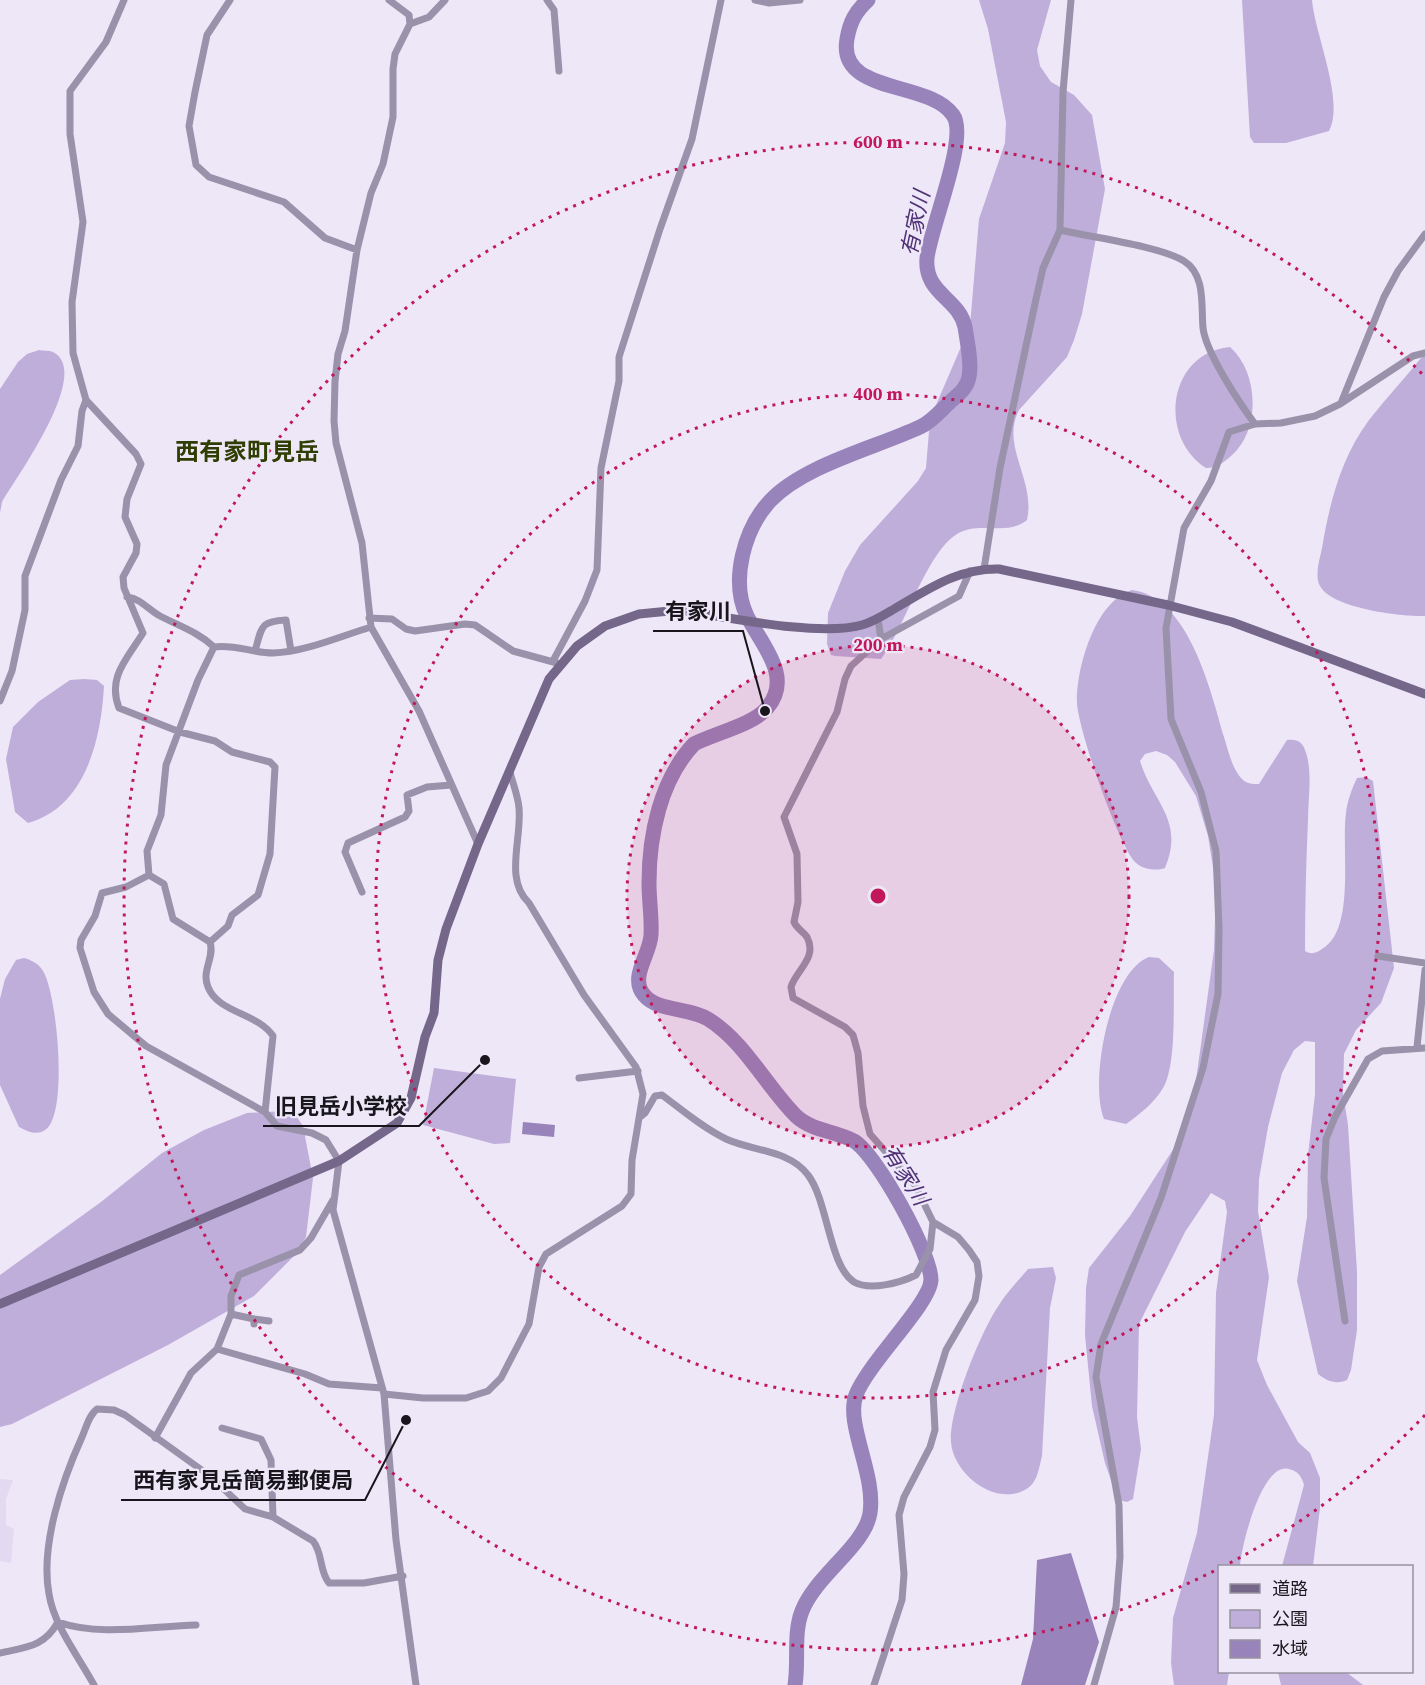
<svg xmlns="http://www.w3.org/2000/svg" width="1425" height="1685" font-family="'Source Serif 4','Noto Sans JP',serif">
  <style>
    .built { fill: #e3daf2 }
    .green { fill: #bfaeda }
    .water { fill: #9883ba }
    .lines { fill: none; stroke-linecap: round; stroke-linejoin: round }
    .river { stroke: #9883ba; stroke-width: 15 }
    .street { stroke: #9a91aa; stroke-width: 7 }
    .secondary { stroke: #74678a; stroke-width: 9 }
    .ring { fill: none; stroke: #c2185b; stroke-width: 3; stroke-dasharray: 3 6 }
    .labels { text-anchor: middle; stroke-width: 4.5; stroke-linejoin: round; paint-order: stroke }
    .water-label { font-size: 22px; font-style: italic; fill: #503276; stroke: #ede7f8 }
    .quarter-label { font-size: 24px; font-weight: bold; fill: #303d02; stroke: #ede7f8 }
    .centre { fill: #c2185b; stroke: #ede7f8; stroke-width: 3 }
    .ring-label { font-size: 18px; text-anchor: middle; font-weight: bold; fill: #c2185b; stroke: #ede7f8; stroke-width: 4.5; stroke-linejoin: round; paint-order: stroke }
    .leader { fill: none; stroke: #18161c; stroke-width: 2 }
    .callout-dot { fill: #18161c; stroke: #ede7f8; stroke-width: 2 }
    .callout-label { font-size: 22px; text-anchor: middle; font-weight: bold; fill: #18161c; stroke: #ede7f8; stroke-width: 4.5; stroke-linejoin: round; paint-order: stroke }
  </style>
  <rect width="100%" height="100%" fill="#ede7f8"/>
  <path class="built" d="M0,1479L13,1480L6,1499V1525L14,1529L11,1563L0,1561Z"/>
  <path class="green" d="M979,0H1051L1037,50L1040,66L1051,82L1074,95L1092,115L1105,189L1082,314L1074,340L1067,357L1019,410C1000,446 1036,480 1027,520C1006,537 980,520 957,534C926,553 905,628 881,659L835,656L831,655L827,644L828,613L845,571L860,545L918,481L926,468L930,419L970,326L979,219L1005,143L1006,122L988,29Z
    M1242,0H1312C1315,35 1345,101 1329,131L1286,143H1254L1250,137Z
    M1230,347C1259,372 1261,431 1231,456C1223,463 1217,468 1206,468C1158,438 1167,353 1230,347Z
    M39,350C42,351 49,350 53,352C93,372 16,478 2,502L0,513V389L18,362L27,354Z
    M1425,353V616C1402,617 1328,608 1319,584C1315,573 1320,558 1322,548C1330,501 1341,458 1369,420C1387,397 1407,376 1425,353Z
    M1132,590C1189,597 1211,692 1224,737C1228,750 1232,769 1242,779C1247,784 1253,784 1259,784L1287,740C1296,739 1302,741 1305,750C1313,770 1308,799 1308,820C1306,863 1305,907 1305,951C1312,955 1316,953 1322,949C1356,930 1341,848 1346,813C1347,802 1352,788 1357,778L1366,777L1373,781L1394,968L1381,1003L1356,1030L1344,1054L1343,1093L1348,1125L1357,1272V1330L1351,1370L1347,1380C1336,1385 1327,1381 1318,1374L1297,1281L1307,1217L1308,1155L1315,1094V1042L1305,1041L1294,1050L1282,1073L1268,1127L1259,1179L1258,1211L1269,1277L1257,1360L1267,1385L1298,1442L1310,1453L1320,1478V1508L1313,1566H1282L1304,1485C1302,1477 1298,1471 1289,1469C1262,1461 1241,1547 1240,1566H1220V1672H1229L1227,1685H1174L1171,1663L1173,1618L1197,1533L1214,1415L1216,1293L1227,1212L1225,1201L1211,1193L1185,1232L1139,1324L1137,1417L1141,1449L1133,1499L1127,1502L1118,1500L1105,1463L1092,1406L1085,1335L1086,1288L1089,1268L1130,1216L1187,1128L1193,1102L1214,950L1216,886L1208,836L1196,796L1175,762L1167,755L1156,751L1145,754L1140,761C1153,803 1185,820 1165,868C1156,871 1143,870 1135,862C1118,844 1078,729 1077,703C1076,669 1095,601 1132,590Z
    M84,679L97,680L104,686C101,739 86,807 28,823L15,812L6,759L13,727L38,702L70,680Z
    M1149,957L1159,958L1174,972C1173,1001 1177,1065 1163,1088C1155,1102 1139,1115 1126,1124L1104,1119C1089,1082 1109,972 1149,957Z
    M24,958C32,960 39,964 43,971C57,993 69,1115 45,1130C36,1136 27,1131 19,1127L0,1085V999L5,979L16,960Z
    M434,1068L516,1079L510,1143L494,1144L423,1125Z
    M285,1111L294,1113L303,1126L313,1178L306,1237L294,1256L254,1296L168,1345L12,1424L0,1427V1275L101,1202L162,1153L204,1130L247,1113Z
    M1053,1267L1056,1278L1050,1308L1042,1456C1039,1467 1038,1481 1028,1488C997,1509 953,1474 951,1442C949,1410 981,1331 999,1305C1007,1292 1018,1281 1028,1269Z
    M1278,1672H1346L1363,1685H1281Z"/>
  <path class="water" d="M523,1122L555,1125L554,1137L522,1134Z
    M1071,1553L1099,1642L1085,1685H1021L1033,1639L1037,1560Z"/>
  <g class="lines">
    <path class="river" d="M795,1685C799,1660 793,1634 802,1611C816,1575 865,1546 870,1513C876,1474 845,1424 856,1395C868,1363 930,1304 931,1280C931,1253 877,1155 854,1141C836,1131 812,1131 796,1116C765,1085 746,1043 708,1019C689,1007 658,1012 644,995C629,977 650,955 651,935C652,918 649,901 649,883C649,836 660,780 694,744C713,734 755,724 767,708C794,677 761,644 747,616C730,581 744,529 770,501C804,465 875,448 920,427C932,422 942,409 951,401C959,394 967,388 969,377C972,363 967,341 965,327C959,298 924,294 927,258C931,225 969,137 953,115C929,80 837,95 847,39C850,22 855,12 868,0"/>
    <path class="street" d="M124,0L106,42L70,91V134L83,222L72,302L73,353L86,400L136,454L141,464L127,499L125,517L137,544L136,553L123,577L124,588L143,633C127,659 107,677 119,708L180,732L215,741L232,752L270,762L275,767L270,854L258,895L232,915L228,926L210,942
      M230,0L207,35L195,92L189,126L196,165L209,177L284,202L325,238L357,250
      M389,0L409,15L410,24L395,54L393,69V117L383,164L371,193L357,250L345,331L338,354L335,381L334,421L336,443L362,543L371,627L419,711L478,844
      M547,0L554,10L559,71
      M755,0L769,3L800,0
      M410,24L429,17L445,0
      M1060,230C1090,237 1160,246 1184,261C1206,275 1201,306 1203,328C1206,353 1240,404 1255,424
      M1341,403L1384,297L1398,271L1425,234
      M984,569L1000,468L1036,299L1043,268L1060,230L1063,92L1071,0
      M127,597C142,599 147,609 160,616C179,626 198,632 214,647
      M369,618L392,619L406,629L415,631L465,624L475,625L513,651L557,663
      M878,619L881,639
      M255,651C262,627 260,621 286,620L291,651
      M553,661L585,601L597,570L601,468L619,381V357L660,229L692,139L721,0
      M0,701L12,671L25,610V576L61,480L78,446L82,411L86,400
      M149,875L126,887L102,893L95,916L81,940L80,948L94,992L108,1014L146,1046L265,1112L277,1126L312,1133L326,1140L339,1161L333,1210L384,1394L396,1540L416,1685
      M362,892L345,852L348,843L405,817L409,811L407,795L427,787L451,785
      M1378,956L1425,963
      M1417,1047L1425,970
      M579,1078L638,1071
      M265,1112L273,1036C258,1013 218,1013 208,987C201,970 215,958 210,942L173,919L164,884L149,875L147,851L161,815L166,765L198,680L214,647C234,644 253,653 273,653C305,652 341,636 371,627
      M640,1117L645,1113L655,1096L662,1095C682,1110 703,1128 726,1139C752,1151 790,1150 808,1175C828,1201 829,1266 854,1282C870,1291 900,1283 916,1275L930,1249L933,1222
      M231,1314L254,1319V1324
      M254,1319L269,1321
      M1345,1321L1324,1178L1326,1139L1335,1117L1368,1059L1382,1051L1425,1048
      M217,1349L231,1314V1296L239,1275L300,1250L311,1238L333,1200
      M384,1394L423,1398H466L488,1391L501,1378L529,1324L539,1267L546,1254L622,1206L631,1194L632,1160L643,1094L636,1067L584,995L529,903C504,880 522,839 519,808C518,796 513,784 510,772
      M222,1428L261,1439L271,1460L273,1517
      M155,1438L191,1373L217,1349L305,1374L329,1384L382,1388
      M58,1622C100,1637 152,1626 196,1625
      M0,1653C27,1647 44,1647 58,1622
      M94,1685C79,1657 54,1626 49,1594C40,1546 62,1481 82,1437C86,1428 89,1415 97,1409L114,1410L125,1415L210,1476L245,1509L273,1517L313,1541C323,1553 319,1571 329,1583H364L403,1576
      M874,1685L902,1600L904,1574L899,1515L904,1497L930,1447L935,1430L933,1392L946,1350L975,1300L979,1276L977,1262L969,1250L958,1237L933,1222L915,1185L870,1134L863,1106L858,1053L853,1035L845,1027L793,998L791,987C796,970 818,958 807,937C803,931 797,929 794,922L798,902L797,854L784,817L837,712L845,679L851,666L881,639L959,596L970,571
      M1094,1685L1116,1607L1120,1557L1119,1505L1096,1377L1101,1344L1161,1198L1203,1068L1218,994L1219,929L1216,851L1201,792L1171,719L1166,628L1184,528L1211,481L1229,432L1255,424L1281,423L1315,416L1340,404L1413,356L1425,353"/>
    <path class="secondary" d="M0,1304L339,1161L397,1123L411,1098L425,1037L434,1013L438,960L446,929L478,844L549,679L577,646L605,626L639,614L680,610C727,617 818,637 862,625C873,622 884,615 894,609C929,589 958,568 999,569L1168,605L1232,622L1425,694"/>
  </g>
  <circle cx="878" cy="896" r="251" fill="#c2185b" fill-opacity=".12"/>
  <g class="ring">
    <circle cx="878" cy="896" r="251"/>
    <circle cx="878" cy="896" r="502"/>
    <path d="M1425 1415A754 754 0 0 1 1226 1565M1214 1571A754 754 0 1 1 1425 377"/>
  </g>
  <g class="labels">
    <g class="water-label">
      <text transform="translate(915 223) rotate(-78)" y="8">有家川</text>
      <text transform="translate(906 1175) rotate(58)" y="8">有家川</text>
    </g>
    <g class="quarter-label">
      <text x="247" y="460">西有家町見岳</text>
    </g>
  </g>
  <circle cx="878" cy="896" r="9" class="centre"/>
  <g class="ring-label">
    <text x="878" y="148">600 m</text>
    <text x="878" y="400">400 m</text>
    <text x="878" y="651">200 m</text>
  </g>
  <path class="leader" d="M765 711L743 631H653M485 1060L419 1126H263M406 1420L365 1500H121"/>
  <g class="callout-dot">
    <circle cx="765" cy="711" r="6"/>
    <circle cx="485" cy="1060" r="6"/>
    <circle cx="406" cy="1420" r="6"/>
  </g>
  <g class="callout-label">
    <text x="698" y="619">有家川</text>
    <text x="341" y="1114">旧見岳小学校</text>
    <text x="243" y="1488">西有家見岳簡易郵便局</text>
  </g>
  <rect x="1218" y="1565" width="195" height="108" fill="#ede7f8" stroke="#9893a0" stroke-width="1.5"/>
  <rect x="1230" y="1584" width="30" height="9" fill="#74678a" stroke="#9893a0" stroke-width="1.5"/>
  <text x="1272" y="1595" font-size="18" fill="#18161c">道路</text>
  <rect x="1230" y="1610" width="30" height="18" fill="#bfaeda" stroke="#9893a0" stroke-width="1.5"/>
  <text x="1272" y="1625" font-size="18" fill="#18161c">公園</text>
  <rect x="1230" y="1640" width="30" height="18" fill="#9883ba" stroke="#9893a0" stroke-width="1.5"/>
  <text x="1272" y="1655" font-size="18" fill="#18161c">水域</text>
</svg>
